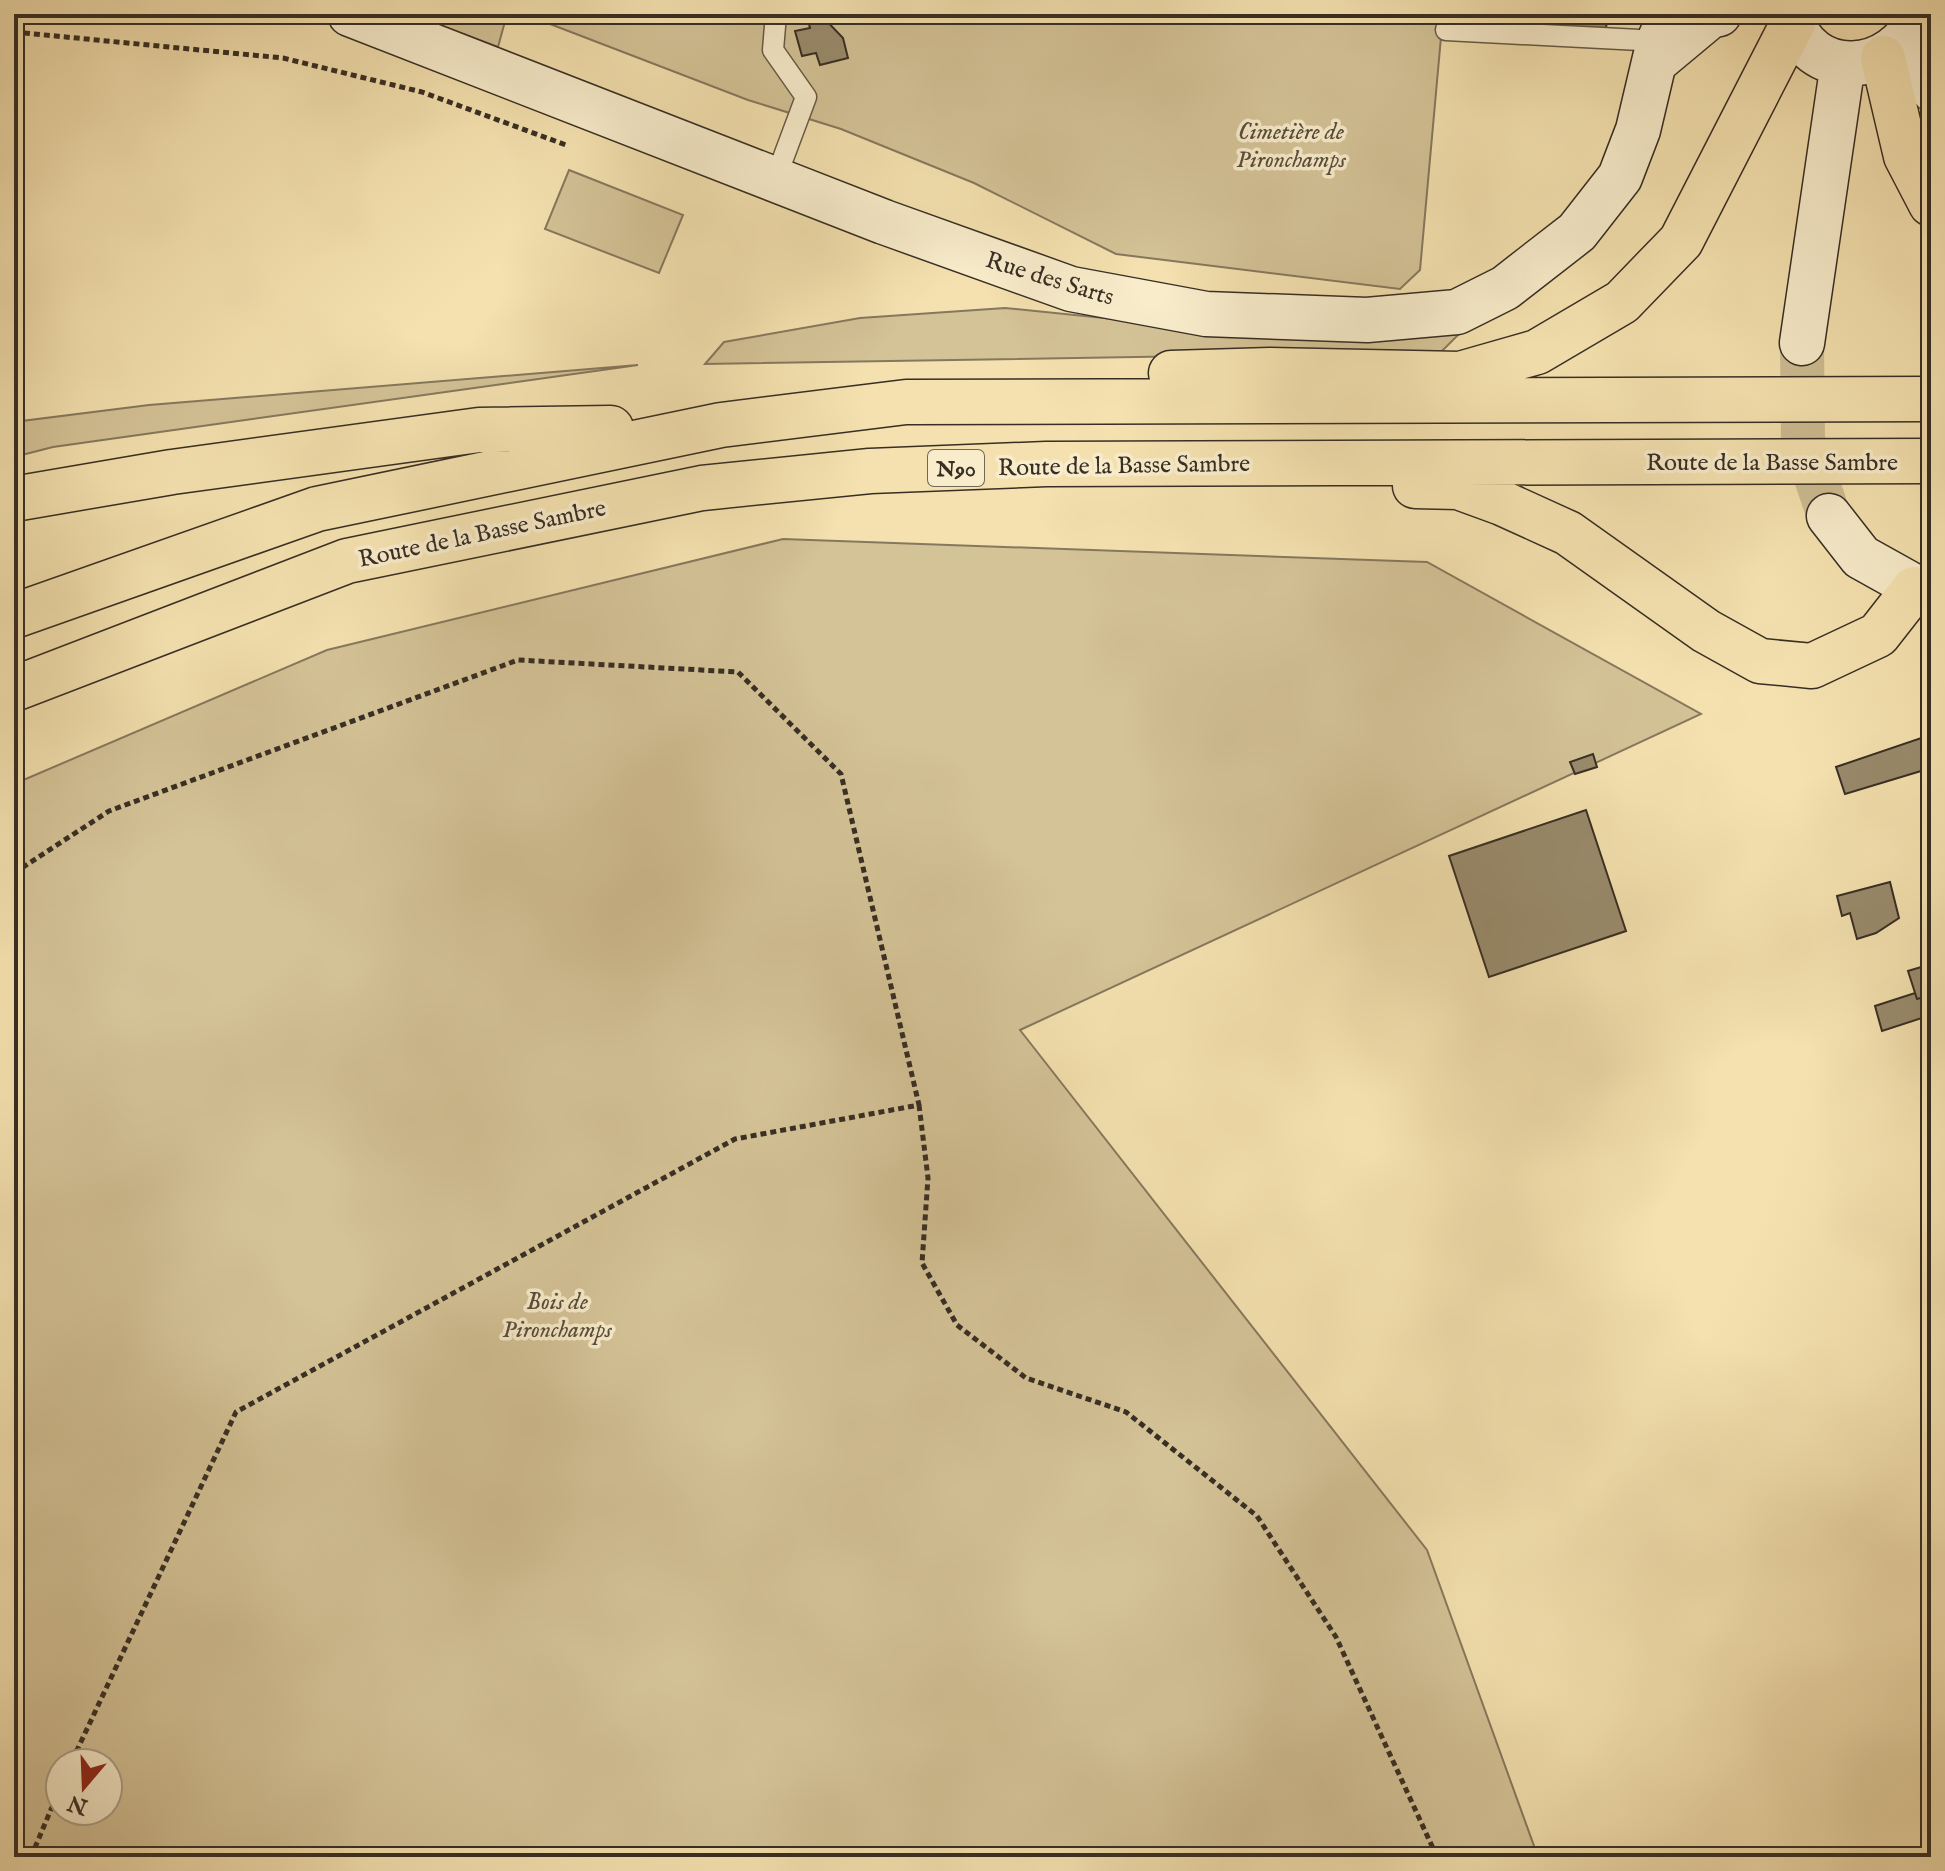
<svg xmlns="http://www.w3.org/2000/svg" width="1945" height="1871" font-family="'IM FELL English',serif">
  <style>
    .green { fill: #d4c397; stroke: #86785e; stroke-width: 2; fill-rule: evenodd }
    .building { fill: #998b6c; stroke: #372e24; stroke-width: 2 }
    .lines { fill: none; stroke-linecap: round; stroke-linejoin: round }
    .secondary-tunnel { stroke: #cebd93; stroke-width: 44; stroke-dasharray: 44 22; stroke-linecap: butt }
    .lane-casing { stroke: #665b47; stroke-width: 23 }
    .street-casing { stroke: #665b47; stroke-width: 41 }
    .secondary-casing { stroke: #372e24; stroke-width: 47 }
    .highway-casing { stroke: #372e24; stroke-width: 47 }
    .path { stroke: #372e24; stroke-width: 5; stroke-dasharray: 6 4; stroke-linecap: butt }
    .lane { stroke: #f8eccb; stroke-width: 20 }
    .street { stroke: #f8eccb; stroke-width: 38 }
    .secondary { stroke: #f8eccb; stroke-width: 44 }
    .highway { stroke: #f4e1af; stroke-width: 44 }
    .labels { text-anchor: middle; stroke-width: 7; stroke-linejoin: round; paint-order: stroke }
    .shield { fill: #f8eccb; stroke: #716756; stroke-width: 2 }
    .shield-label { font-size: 22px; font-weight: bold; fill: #372e24 }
    .park-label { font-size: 24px; font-style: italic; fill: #564c3b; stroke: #f8eccb }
    .street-label { font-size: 24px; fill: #372e24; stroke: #f8eccb }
  </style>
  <rect width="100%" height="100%" fill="#f4e1af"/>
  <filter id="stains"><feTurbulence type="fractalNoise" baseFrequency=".0025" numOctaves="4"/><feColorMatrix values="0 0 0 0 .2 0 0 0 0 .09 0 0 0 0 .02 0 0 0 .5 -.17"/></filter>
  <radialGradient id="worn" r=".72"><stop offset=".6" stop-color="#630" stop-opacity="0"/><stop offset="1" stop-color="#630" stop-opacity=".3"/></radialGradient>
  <path class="green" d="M410,14H507L498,47Z
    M524,14H1419L1440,19L1441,37L1420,270L1400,289L1116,254L974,183L841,129L748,100Z
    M569,170L683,215L659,273L545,229Z
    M1005,308L1182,326L1466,327L1441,352L705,364L724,342L860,318Z
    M638,365L53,447L14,457V422L149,405Z
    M783,539L1427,562L1701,714L1020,1030L1427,1550L1538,1857H14V784L327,650ZM60,1763H108V1811H60Z"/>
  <path class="building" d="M820,14L843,38L848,58L820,65L816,53L802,56L795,31L810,28L809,24Z
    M1511,14H1607L1606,31L1510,24Z
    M1927,736L1931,768L1845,794L1836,767Z
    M1593,754L1597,767L1575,774L1570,762Z
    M1586,810L1626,931L1489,977L1449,856Z
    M1931,831V847L1925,849L1922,834Z
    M1890,882L1899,918L1876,933L1857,939L1850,913L1842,916L1837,896Z
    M1931,964V995L1917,999L1908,971Z
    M1915,993L1917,999L1931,995V1015L1882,1031L1875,1006Z"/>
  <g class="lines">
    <path class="secondary-tunnel" d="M1802,343L1803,440L1829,516"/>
    <g class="lane-casing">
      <path id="lane" d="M1446,30L1659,41
        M775,180L806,97L773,50L776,14"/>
    </g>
    <g class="street-casing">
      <path id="street" d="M1913,32L1931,92"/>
    </g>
    <g class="secondary-casing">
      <path id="secondary" d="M350,14L884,222L1071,289L1206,314L1367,320L1457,312L1505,288L1577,232L1620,177L1638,130L1659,41L1671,14
        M1790,14C1808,83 1895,77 1920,14
        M1656,61L1710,16L1719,14
        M1802,343L1843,63
        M1829,516L1861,557L1931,596"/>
    </g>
    <g class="highway-casing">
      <path id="highway" d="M1883,58L1906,156L1931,204
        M1171,373L1270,370L1460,374L1537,352L1622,302L1681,241L1793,23
        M1415,486L1458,487L1502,503L1568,533L1706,631L1760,661L1812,666L1878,635L1914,589
        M14,499L172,472L479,430L611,428
        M14,616L317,509L721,425L906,402L1931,399
        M14,689L347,561L702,488L870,471L1046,464L1931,461"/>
    </g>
    <path class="path" d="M14,32L283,58L422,92L566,145
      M14,873L109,811L518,660L738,672L841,774L919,1105L735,1139L236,1412L71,1763
      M919,1105L928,1178L922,1263L957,1325L1026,1378L1126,1412L1257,1516L1336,1637L1437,1857
      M31,1857L60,1788"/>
    <use href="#lane" class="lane"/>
    <use href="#street" class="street"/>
    <use href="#secondary" class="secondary"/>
    <use href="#highway" class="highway"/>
  </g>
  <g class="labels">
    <rect class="shield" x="928" y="450" width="56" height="36" rx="6"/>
    <g class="shield-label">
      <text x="956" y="476">N90</text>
    </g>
    <g class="park-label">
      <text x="1291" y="139">Cimetière de<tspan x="1291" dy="28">Pironchamps</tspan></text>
      <text x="557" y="1309">Bois de<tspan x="557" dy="28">Pironchamps</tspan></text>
    </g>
    <g class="street-label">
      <text transform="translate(1050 278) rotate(17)" y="8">Rue des Sarts</text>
      <text x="1772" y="470">Route de la Basse Sambre</text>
      <text transform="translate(1124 465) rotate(-1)" y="8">Route de la Basse Sambre</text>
      <text transform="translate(482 533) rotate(-12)" y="8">Route de la Basse Sambre</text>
    </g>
  </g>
  <rect width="1945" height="1871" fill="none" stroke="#f4e1af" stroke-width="48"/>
  <rect x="16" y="16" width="1913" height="1839" fill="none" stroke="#372e24" stroke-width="4"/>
  <rect x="24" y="24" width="1897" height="1823" fill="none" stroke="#372e24" stroke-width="2"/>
  <g transform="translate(84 1787) rotate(199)"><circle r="38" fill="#f8eccb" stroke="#aba088" stroke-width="2"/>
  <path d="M0-6L14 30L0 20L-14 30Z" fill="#8f2418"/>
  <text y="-12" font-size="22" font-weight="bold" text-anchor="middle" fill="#372e24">N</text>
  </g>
  <rect width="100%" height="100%" filter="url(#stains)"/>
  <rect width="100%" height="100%" fill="url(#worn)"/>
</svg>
